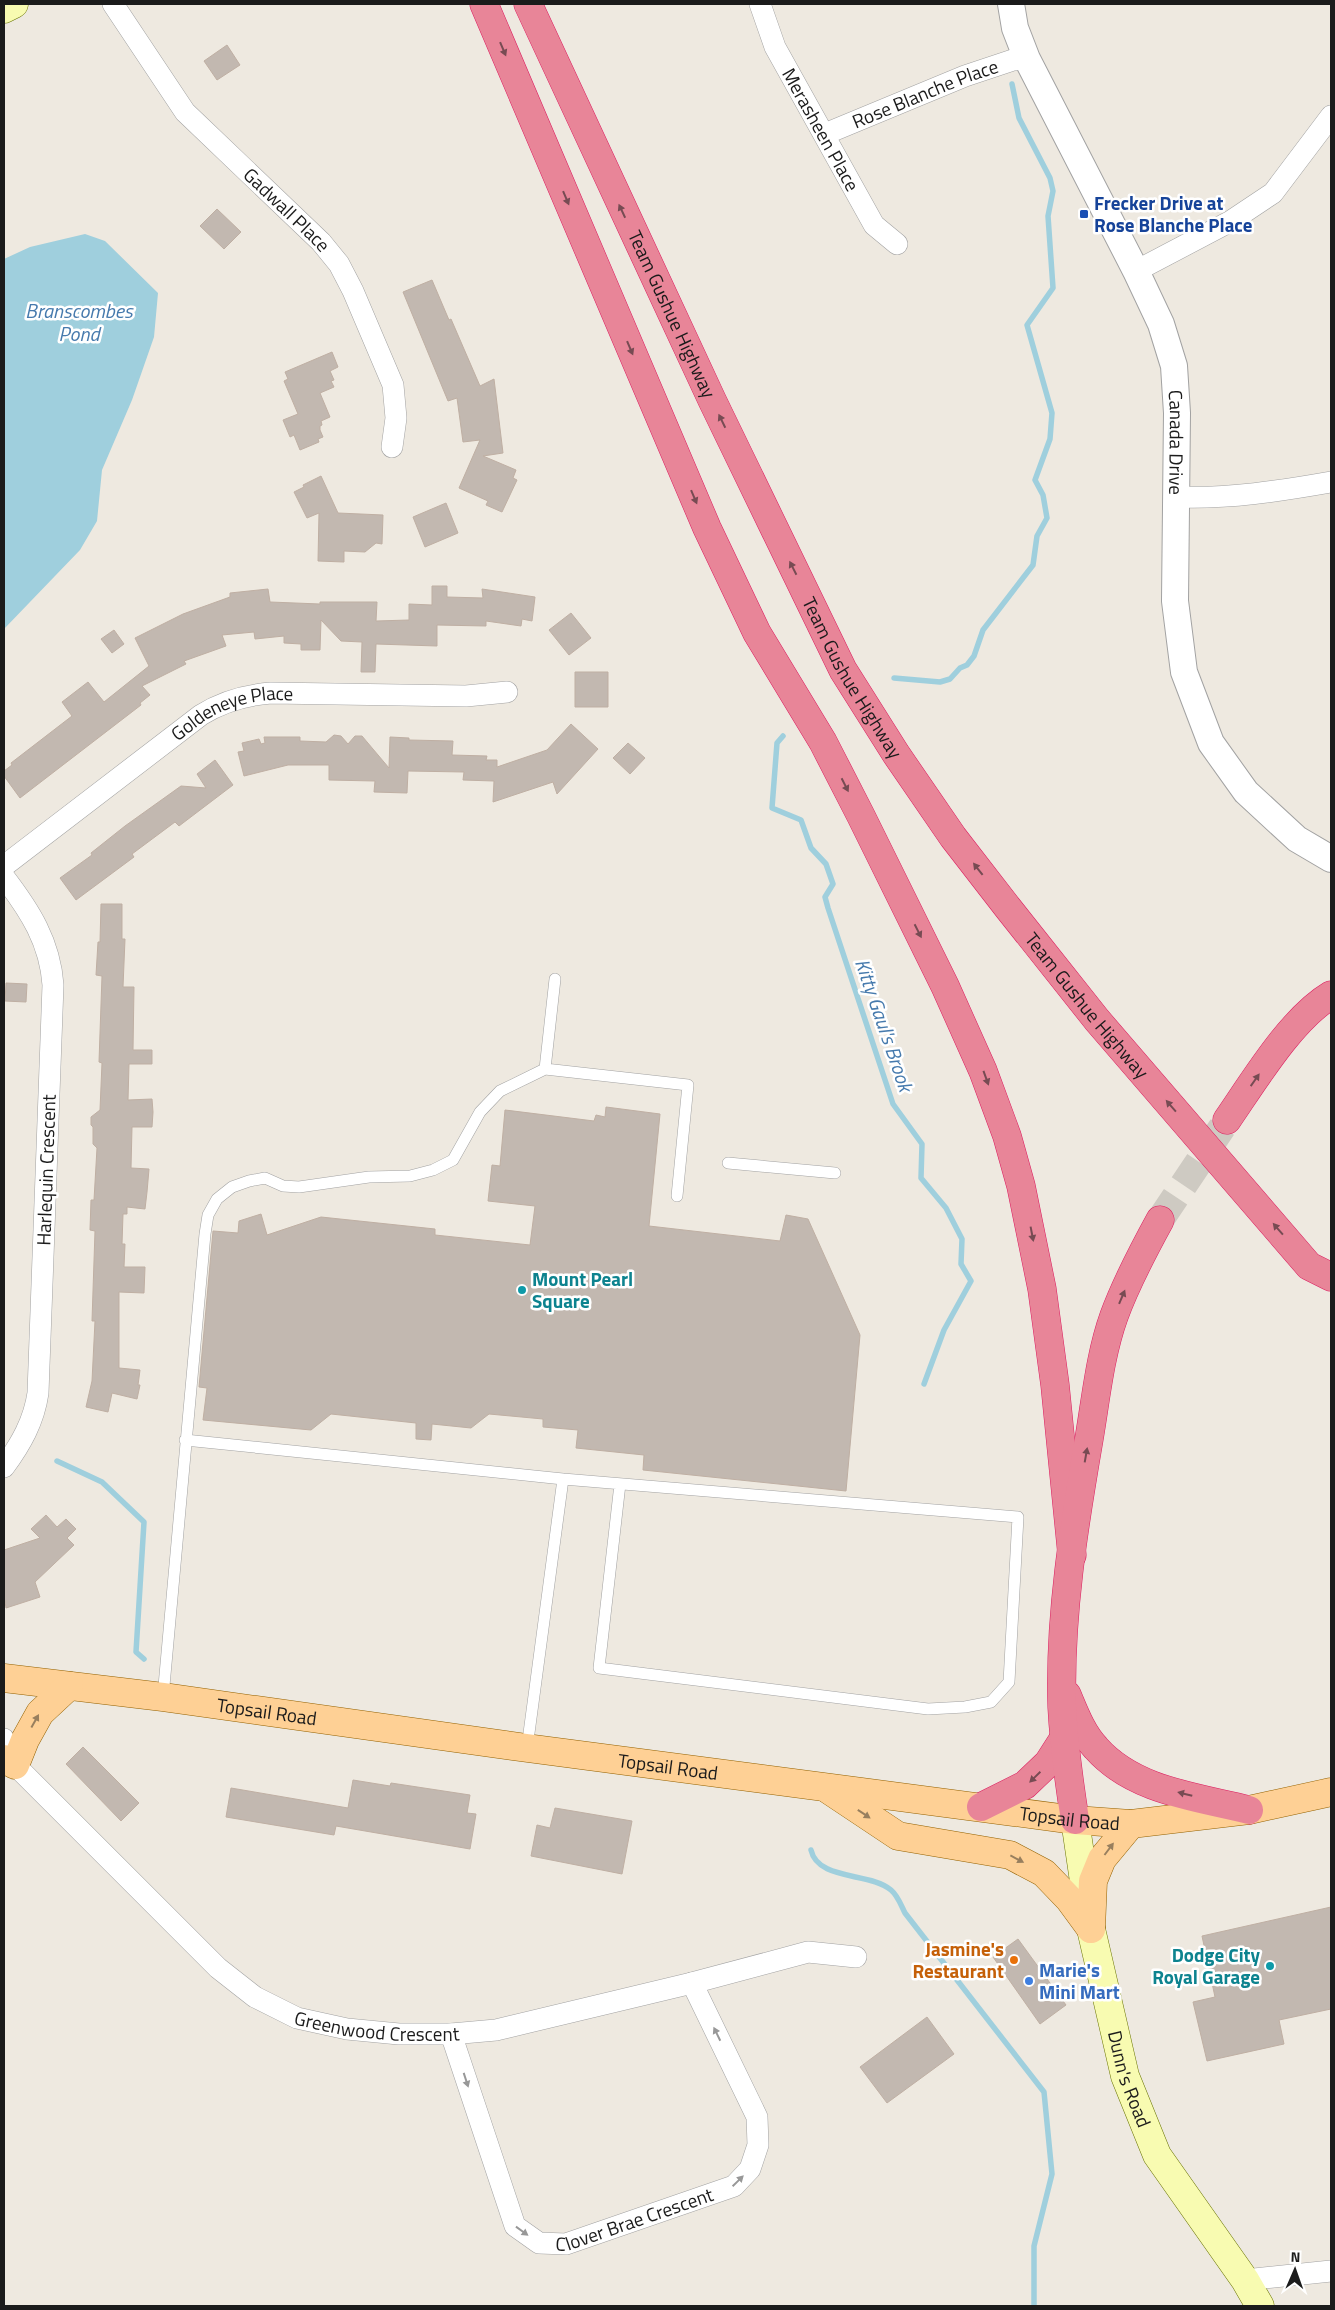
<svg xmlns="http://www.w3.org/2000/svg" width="1335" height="2310" font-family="'Titillium Web',sans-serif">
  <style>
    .water { fill: #9fcfdd }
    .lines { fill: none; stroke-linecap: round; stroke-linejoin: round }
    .stream { stroke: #9fcfdd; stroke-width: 5.5 }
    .building { fill: #c2b8b0; stroke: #bfafa3 }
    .motorway-tunnel { stroke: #cecac2; stroke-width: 28; stroke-dasharray: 28 14; stroke-linecap: butt }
    .service-casing { stroke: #a2a2a2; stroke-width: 12 }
    .minor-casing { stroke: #a2a2a2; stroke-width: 22 }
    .tertiary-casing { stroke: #a2a2a2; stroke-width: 28 }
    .secondary-casing { stroke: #687302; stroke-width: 29 }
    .primary-casing { stroke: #936100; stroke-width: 29 }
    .motorway-casing { stroke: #db1e60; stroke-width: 29 }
    .service { stroke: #fff; stroke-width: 11 }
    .minor { stroke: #fff; stroke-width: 21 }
    .tertiary { stroke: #fff; stroke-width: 26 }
    .secondary { stroke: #f8fbb1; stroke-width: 28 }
    .primary { stroke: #fed095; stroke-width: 28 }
    .motorway { stroke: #e88598; stroke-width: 28 }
    .oneway { fill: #774b53 }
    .oneway2 { fill: #987f5e }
    .oneway3 { fill: #989898 }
    .transit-dot { fill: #1a4fb4; stroke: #fff; stroke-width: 2 }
    .culture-dot { fill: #0f9aa8; stroke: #fff; stroke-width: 2 }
    .food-dot { fill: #e8710a; stroke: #fff; stroke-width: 2 }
    .shop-dot { fill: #3f7fe0; stroke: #fff; stroke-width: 2 }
    .labels { text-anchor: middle; stroke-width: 5; stroke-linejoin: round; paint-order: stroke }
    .street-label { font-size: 19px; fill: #1b1b1b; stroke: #fff }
    .transit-label { font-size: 19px; font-weight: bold; fill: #164399; stroke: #fff; text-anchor: start }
    .culture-label { font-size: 19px; font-weight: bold; fill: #0d838f; stroke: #fff; text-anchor: start }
    .food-label { font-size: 19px; font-weight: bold; fill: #c56008; stroke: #fff; text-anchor: end }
    .shop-label { font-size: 19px; font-weight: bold; fill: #366cbe; stroke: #fff; text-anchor: start }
    .water-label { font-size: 20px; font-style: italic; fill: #467aad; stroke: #fff }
  </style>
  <rect width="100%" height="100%" fill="#eee9e0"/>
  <path class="water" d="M85,234L105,241L158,293L154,337L132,400L102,470L97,521L80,550L4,629V259L30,247Z"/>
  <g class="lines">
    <path class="stream" d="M894,678L940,682L950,679L960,668L967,665L974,656L983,630L1033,565L1037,536L1047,518L1043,495L1035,480L1050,439L1052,413L1027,325L1053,288L1048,216L1053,191L1050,178L1019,118L1012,84
      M783,736L777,743L772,808L801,820L811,848L826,864L833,884L825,897L828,908L893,1104L922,1144L921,1178L946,1208L962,1239L961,1264L971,1281L944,1330L924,1384
      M57,1461L102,1482L144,1522L136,1652L144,1659
      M811,1850C818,1881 870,1872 891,1890C898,1896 901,1905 905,1913L1044,2092L1052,2174L1034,2246V2306"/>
  </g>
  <path class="building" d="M227,45L240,65L217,80L204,61Z
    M217,209L241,232L224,249L200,226Z
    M432,280L449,320L451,319L480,386L494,379L503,453L483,456L516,470L513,478L517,480L502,512L486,505L488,501L459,488L480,440L463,442L457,398L448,401L403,292Z
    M332,352L338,367L330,371L334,380L331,381L334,387L320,393L330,417L321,421L322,425L320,426V430L323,437L318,439L319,442L300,450L294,435L290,437L283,420L298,414L284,381L288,379L285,372Z
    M321,476L338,513L383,515L382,544L376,543L365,552L344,551V562L318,561L319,513L307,518L294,492L304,487L303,485Z
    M446,503L458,533L425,547L413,517Z
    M432,586H447V597L483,598L482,589L535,597L532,621L522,619L521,626L486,621V626L437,625V646L376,644L375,672H361L362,642L341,641L321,620L320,650H301V644L284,643V636L255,639L254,632L222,635L226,646L184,661L186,664L142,686L150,695L140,703L141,705L20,798L4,776V771L12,765L11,763L72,716L62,702L88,682L104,702L149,666L135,638L183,614L230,597V593L268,589L270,602L320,604V602H377L376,621L409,620V604L432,605Z
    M571,613L591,638L569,655L549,630Z
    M114,630L124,644L112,653L101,639Z
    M575,672H608V707H575Z
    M571,724L598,749L557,794L553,782L493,802L494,781L463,780L464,772L408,771L407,793L374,792L375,781L329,780V765H288L244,776L238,752L244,751L242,743L259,739L261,744L265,743L264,737H300V741L326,742L334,735L341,736L348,744L355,736H362L389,768L390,737L409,738V740L453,741L452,755L487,756L486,760H497V767L547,750Z
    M628,743L645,758L630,774L613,758Z
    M215,760L233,785L179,826L175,822L132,854L134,857L76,900L60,878L92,855L91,853L125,826L181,786L206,788L197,774Z
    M101,904H122V939H125L123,987H134L133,1050H152V1064H129L128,1100L152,1099L153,1112L152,1127H132L131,1168L149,1169L147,1192L145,1209L127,1207V1214H123L122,1244H125L124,1267H145L144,1293L119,1292V1368L140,1370L138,1385H140L137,1399L112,1393L108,1412L86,1407L92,1381L95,1321H92L95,1231L90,1230L91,1200H94L97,1148L93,1144V1127L91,1125V1117L100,1110L102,1063L99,1062L102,976L96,975L98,942H100Z
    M6,983L27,984L26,1002L5,1001Z
    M606,1107L660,1114L649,1226L780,1241L786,1215L808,1219L860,1335L846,1491L643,1470L644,1455L576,1448L578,1430L543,1427V1419L489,1414L471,1428L432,1424L431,1440L416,1439V1423L331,1414L311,1430L203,1420L207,1388L199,1387L213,1231L238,1233L239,1221L261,1214L267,1235L321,1217L435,1229V1235L530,1245L535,1206L488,1201L492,1165L500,1166L505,1110L594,1121L596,1115L605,1117Z
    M46,1515L57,1527L66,1519L76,1529L67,1538L74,1545L35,1582L40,1597L6,1608L4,1596V1550L40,1538L31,1529Z
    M83,1747L139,1803L121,1821L66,1764Z
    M353,1780L390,1786L391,1783L470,1795L467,1813L476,1814L470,1849L336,1826L334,1835L226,1817L231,1788L348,1808Z
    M555,1808L632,1821L622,1874L531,1856L537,1825L550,1828Z
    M1331,1907V2009L1279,2020L1284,2044L1207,2061L1193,2002L1215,1997L1202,1936Z
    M1018,1939L1066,2005L1040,2024L993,1957Z
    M927,2017L954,2054L887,2103L860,2067Z"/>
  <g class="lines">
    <path class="motorway-tunnel" d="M1160,1220L1227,1120"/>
    <g class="service-casing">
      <path id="service" d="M545,1069L555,979
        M728,1163L835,1173
        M185,1440L563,1479L1018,1517L1009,1682L991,1702L965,1707L928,1709L599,1668L620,1484
        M163,1697L205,1234L208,1215L217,1199L232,1187L249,1181L265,1178L283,1186L299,1187L369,1177L410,1176L433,1170L453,1160L480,1112L500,1091L545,1069L688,1085L677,1196
        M527,1748L563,1479"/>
    </g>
    <g class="minor-casing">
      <g id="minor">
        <path id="s1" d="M113,4L185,112L321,242L339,264L353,291L393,385L396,418L392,447"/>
        <path id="s2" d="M760,4L775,47L874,225L897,244"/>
        <path id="s3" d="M825,134L965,76L1013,60L1027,59"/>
        <path d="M1136,271L1231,221L1273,193L1331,116"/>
        <path d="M1177,497C1229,499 1280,491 1331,482"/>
        <path id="s4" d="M4,866L201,715C223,701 245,695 271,693L466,696L507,692"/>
        <path d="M4,877C30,911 50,942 53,985L38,1393C34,1421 21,1444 4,1467"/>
        <path id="s5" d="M4,1739L15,1765L218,1968L255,1997L297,2018L347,2029L399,2034H451L496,2030L692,1983L808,1952L856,1957"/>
        <path id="s6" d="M451,2034L515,2226L539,2243L566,2244L734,2186L750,2169L758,2145L757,2117L692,1983"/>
        <path d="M1245,2280L1331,2271"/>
      </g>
    </g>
    <g class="tertiary-casing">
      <g id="tertiary">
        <path id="s7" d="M1011,4L1015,28L1027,59L1136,271L1161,324L1174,366L1177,413L1175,601L1184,672L1211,743L1246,792L1297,839L1331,859"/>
      </g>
    </g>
    <g class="secondary-casing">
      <g id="secondary">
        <path d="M4,9L14,4"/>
        <path id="s8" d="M1075,1820L1091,1929L1125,2076L1157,2155L1245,2280L1260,2306"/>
      </g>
    </g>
    <g class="primary-casing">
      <g id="primary">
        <path id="s9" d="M4,1678L163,1697L527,1748L1075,1820L1131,1824L1249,1810L1331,1792"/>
        <path d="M4,1759L15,1765L25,1740L40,1713L69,1686"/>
        <path d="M829,1790L898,1836L1010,1855L1044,1873L1069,1899L1091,1929"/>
        <path d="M1091,1929L1093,1881L1102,1859L1131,1824"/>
      </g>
    </g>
    <g class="motorway-casing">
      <g id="motorway">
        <path d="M484,4L707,528L757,633L823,742L861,816L945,986L983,1071L1007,1136L1021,1186L1042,1289L1055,1385L1072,1555"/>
        <path id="s10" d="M528,4L712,400L843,670L896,754L953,837L1008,908L1097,1020L1309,1266L1331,1277"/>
        <path d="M1227,1120C1254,1081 1291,1019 1331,995"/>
        <path d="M1067,1695C1075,1714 1082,1733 1096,1748C1134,1791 1197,1797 1249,1810"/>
        <path d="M981,1807L1025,1785L1048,1763L1064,1738"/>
        <path d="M1075,1820C1069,1782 1064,1745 1062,1707C1059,1617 1074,1526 1089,1439C1096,1398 1100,1355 1114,1316C1126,1283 1143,1251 1160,1220"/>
      </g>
    </g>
    <use href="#service" class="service"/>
    <use href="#minor" class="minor"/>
    <use href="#tertiary" class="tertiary"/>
    <use href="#secondary" class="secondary"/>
    <use href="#primary" class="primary"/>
    <use href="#motorway" class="motorway"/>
  </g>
  <defs><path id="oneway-solid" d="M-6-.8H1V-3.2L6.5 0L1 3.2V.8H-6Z" transform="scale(1.25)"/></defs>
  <g class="oneway">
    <use href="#oneway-solid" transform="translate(503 49) rotate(67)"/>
    <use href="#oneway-solid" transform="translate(566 198) rotate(67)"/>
    <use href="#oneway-solid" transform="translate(622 211) rotate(-115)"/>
    <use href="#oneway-solid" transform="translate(630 348) rotate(67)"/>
    <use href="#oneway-solid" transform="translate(722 421) rotate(-116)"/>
    <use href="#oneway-solid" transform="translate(694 497) rotate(67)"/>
    <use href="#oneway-solid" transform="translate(793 568) rotate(-117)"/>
    <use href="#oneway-solid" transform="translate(845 785) rotate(63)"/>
    <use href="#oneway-solid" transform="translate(978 869) rotate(-128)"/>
    <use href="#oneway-solid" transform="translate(918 931) rotate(63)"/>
    <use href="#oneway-solid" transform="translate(986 1078) rotate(70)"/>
    <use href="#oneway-solid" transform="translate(1255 1080) rotate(-55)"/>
    <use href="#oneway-solid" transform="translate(1171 1106) rotate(-131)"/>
    <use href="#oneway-solid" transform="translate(1278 1229) rotate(-131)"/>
    <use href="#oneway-solid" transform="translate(1032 1234) rotate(79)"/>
    <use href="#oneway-solid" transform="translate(1122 1297) rotate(-67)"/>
    <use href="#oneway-solid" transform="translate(1086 1455) rotate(-80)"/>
    <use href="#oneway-solid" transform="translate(1035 1777) rotate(136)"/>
    <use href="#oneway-solid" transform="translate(1185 1794) rotate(-166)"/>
  </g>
  <g class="oneway2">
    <use href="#oneway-solid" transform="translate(35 1721) rotate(-61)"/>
    <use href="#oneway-solid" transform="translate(864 1814) rotate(34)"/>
    <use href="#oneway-solid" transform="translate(1109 1849) rotate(-53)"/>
    <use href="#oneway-solid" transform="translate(1017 1859) rotate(28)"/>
  </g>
  <g class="oneway3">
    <use href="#oneway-solid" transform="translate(717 2034) rotate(-116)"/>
    <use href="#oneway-solid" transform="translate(466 2080) rotate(72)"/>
    <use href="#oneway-solid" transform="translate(738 2181) rotate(-44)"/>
    <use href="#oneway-solid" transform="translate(522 2231) rotate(36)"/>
  </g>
  <rect class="transit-dot" x="1079" y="209" width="10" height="10" rx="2.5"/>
  <g class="culture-dot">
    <circle cx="522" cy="1290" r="5"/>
    <circle cx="1270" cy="1966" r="5"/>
  </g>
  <circle class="food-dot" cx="1014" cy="1960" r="5"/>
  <circle class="shop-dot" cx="1029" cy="1981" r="5"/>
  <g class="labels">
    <g class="street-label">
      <text dy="7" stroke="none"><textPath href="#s3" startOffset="108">Rose Blanche Place</textPath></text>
      <text dy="7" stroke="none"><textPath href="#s2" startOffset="140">Merasheen Place</textPath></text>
      <text dy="7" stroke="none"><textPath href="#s1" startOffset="271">Gadwall Place</textPath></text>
      <text dy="7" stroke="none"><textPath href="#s10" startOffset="342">Team Gushue Highway</textPath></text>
      <text dy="7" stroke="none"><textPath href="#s7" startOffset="475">Canada Drive</textPath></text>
      <text dy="7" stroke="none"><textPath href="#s10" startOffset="748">Team Gushue Highway</textPath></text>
      <text dy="7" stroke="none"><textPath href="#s4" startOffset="279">Goldeneye Place</textPath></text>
      <text dy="7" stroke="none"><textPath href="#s10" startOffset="1152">Team Gushue Highway</textPath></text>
      <text transform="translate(46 1170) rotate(-88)" y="7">Harlequin Crescent</text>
      <text dy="7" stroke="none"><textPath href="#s9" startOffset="265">Topsail Road</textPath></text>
      <text dy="7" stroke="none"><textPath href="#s9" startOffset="670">Topsail Road</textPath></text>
      <text dy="7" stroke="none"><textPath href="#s9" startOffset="1075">Topsail Road</textPath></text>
      <text dy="7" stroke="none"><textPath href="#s5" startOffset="490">Greenwood Crescent</textPath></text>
      <text dy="7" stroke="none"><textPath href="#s8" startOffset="265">Dunn's Road</textPath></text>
      <text dy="7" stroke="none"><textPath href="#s6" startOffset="331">Clover Brae Crescent</textPath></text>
    </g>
    <g class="transit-label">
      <text x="1094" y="210">Frecker Drive at<tspan x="1094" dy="22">Rose Blanche Place</tspan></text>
    </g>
    <g class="culture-label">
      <text x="532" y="1286">Mount Pearl<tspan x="532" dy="22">Square</tspan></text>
      <text x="1260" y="1962" text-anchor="end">Dodge City<tspan x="1260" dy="22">Royal Garage</tspan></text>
    </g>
    <g class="food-label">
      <text x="1004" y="1956">Jasmine's<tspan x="1004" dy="22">Restaurant</tspan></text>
    </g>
    <g class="shop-label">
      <text x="1039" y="1977">Marie's<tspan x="1039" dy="22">Mini Mart</tspan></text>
    </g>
    <g class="water-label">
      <text x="79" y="318">Branscombes<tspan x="79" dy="23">Pond</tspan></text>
      <text transform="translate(884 1025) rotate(71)" y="7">Kitty Gaul's Brook</text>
    </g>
  </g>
  <rect width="1335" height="2310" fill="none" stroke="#1b1b1b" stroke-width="10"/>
  <g transform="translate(1295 2270) rotate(2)" stroke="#ffffff" stroke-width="4" paint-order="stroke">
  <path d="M0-4L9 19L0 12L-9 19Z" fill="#1b1b1b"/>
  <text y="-8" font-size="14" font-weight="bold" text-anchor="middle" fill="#1b1b1b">N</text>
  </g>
</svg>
